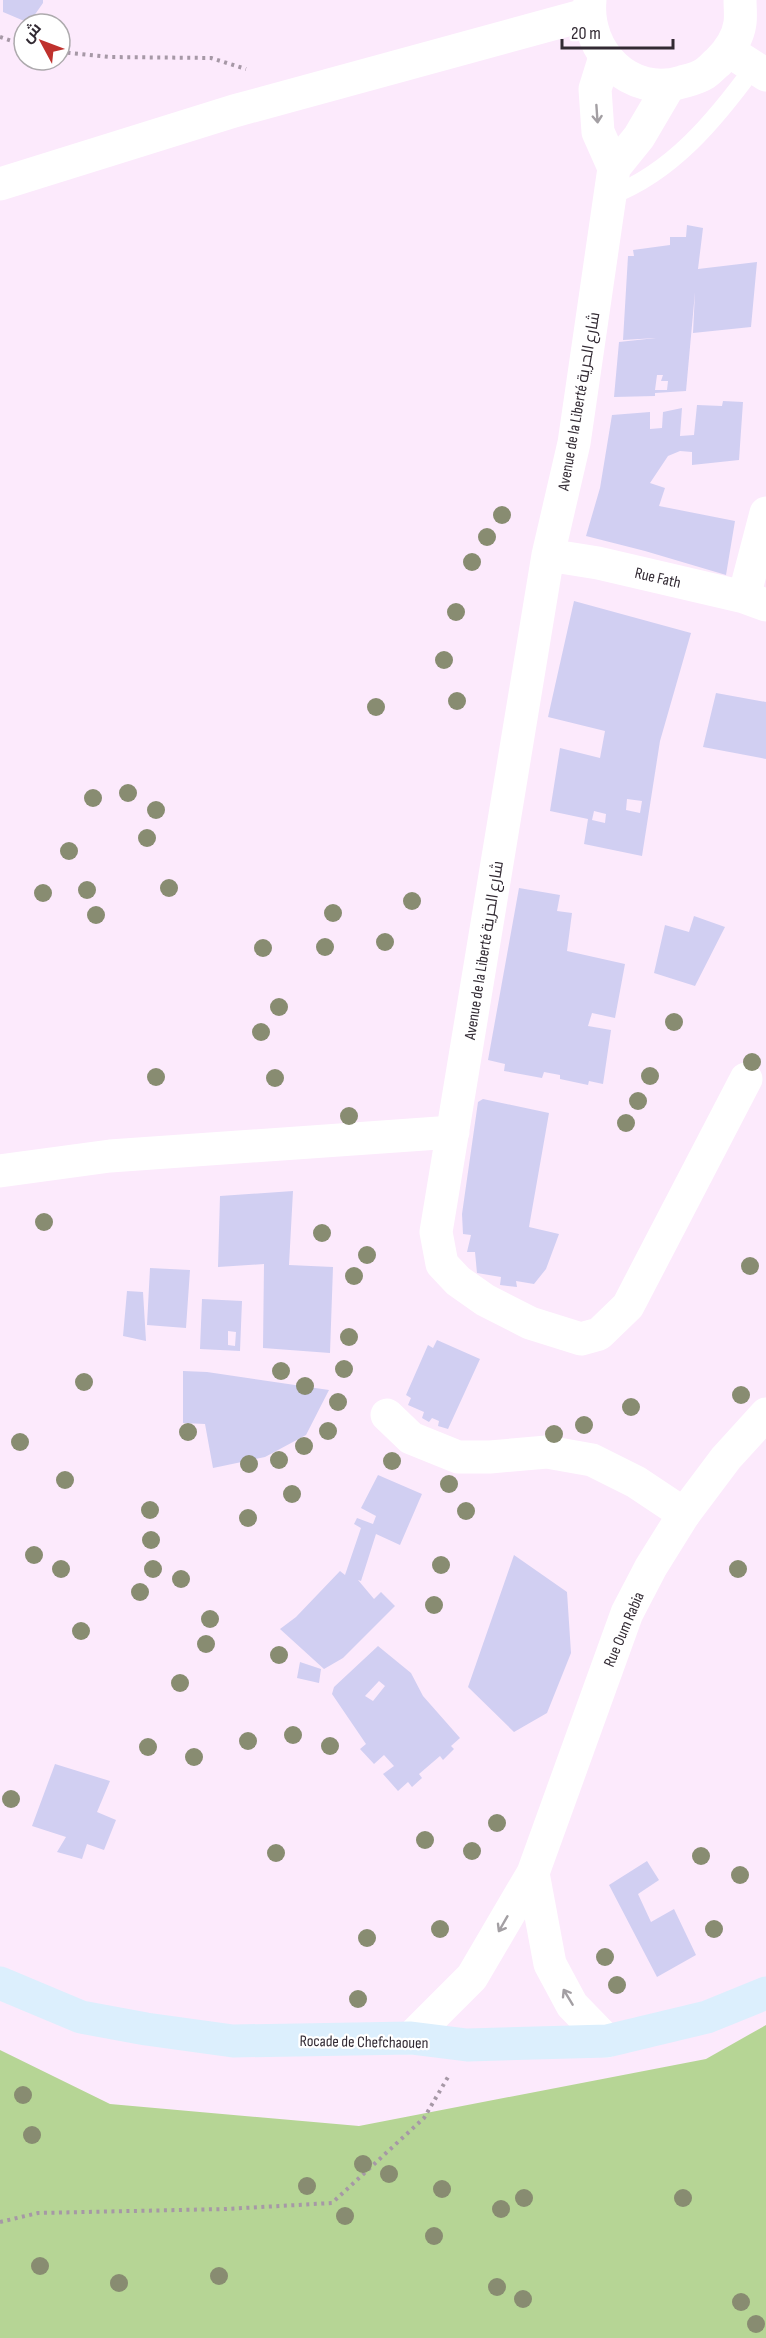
<svg xmlns="http://www.w3.org/2000/svg" width="766" height="2338" font-family="'Sofia Sans Condensed',Cairo,sans-serif">
  <style>
    .green { fill: #b6d595 }
    .building { fill: #d1cff2; fill-rule: evenodd }
    .lines { fill: none; stroke-linecap: round; stroke-linejoin: round }
    .path { stroke: #a698a6; stroke-width: 4; stroke-dasharray: 3 4.5; stroke-linecap: butt }
    .service { stroke: #fff; stroke-width: 18 }
    .minor { stroke: #fff; stroke-width: 33 }
    .tertiary { stroke: #fff; stroke-width: 33 }
    .secondary { stroke: #dceffd; stroke-width: 33 }
    .tree { fill: #888c71 }
    .oneway { stroke: #a39fa3 }
    .labels { text-anchor: middle; stroke-width: 4.5; stroke-linejoin: round; paint-order: stroke }
    .street-label { font-size: 16px; fill: #322a33; stroke: #fff }
  </style>
  <rect width="100%" height="100%" fill="#fceafc"/>
  <path class="green" d="M766,2025V2338H0V2050L110,2104L359,2126L706,2059Z"/>
  <path class="building" d="M3,0H43V3L29,23L3,12Z
    M687,225L703,228L698,269L757,262L751,327L693,333L695,292L686,391L655,393V396L614,397L619,342L656,338L623,340L628,256H634L633,250L670,245V237H686ZM657,375H663L661,381H668L667,390H655Z
    M723,401L743,402L739,460L692,465V452L680,451L668,456L650,483L665,488L659,506L735,521L726,575L645,551L586,536L600,488L612,415L650,412V429L662,428L663,412L682,408L680,436L694,435L697,405L722,406Z
    M574,601L691,633L660,741L642,856L584,844L588,819L550,811L560,748L600,758L605,731L548,717ZM627,799L642,801L640,813L626,810ZM594,811L606,814L605,823L592,820Z
    M716,693L766,702V759L703,747Z
    M519,888L560,895L557,911L572,913L567,951L625,964L615,1018L592,1013L588,1026L611,1030L603,1084L589,1081L588,1085L560,1079V1075L544,1072L542,1078L504,1071L505,1064L488,1060Z
    M694,916L725,927L695,986L654,973L665,925L689,932Z
    M483,1099L549,1113L529,1227L559,1234L546,1269L534,1284L516,1281L517,1287L500,1285L501,1277L477,1273L475,1252H467L471,1235L463,1234L462,1214L478,1102Z
    M293,1191L289,1265L333,1267L330,1353L263,1348L264,1264L218,1267L220,1196Z
    M150,1268L190,1270L186,1328L147,1325Z
    M127,1291L143,1292L146,1341L123,1336Z
    M202,1299L242,1301L240,1351L200,1349ZM228,1331L236,1332L235,1346L228,1345Z
    M437,1340L480,1359L448,1429L438,1426L439,1421L432,1418L429,1422L422,1418L424,1412L408,1405L411,1398L406,1395L428,1345L433,1348Z
    M183,1371L207,1372L329,1390L306,1435L265,1457L213,1468L205,1424L183,1423Z
    M378,1475L422,1494L400,1545L376,1534L361,1581L358,1580L374,1599L381,1592L395,1606L343,1658L324,1669L280,1629L296,1617L340,1571L345,1575L361,1528L354,1524L357,1518L373,1524L376,1516L361,1508Z
    M514,1555L567,1592L571,1653L547,1713L514,1732L468,1687Z
    M378,1646L411,1673L423,1696L460,1738L451,1746L454,1749L443,1760L440,1756L419,1774L422,1778L412,1787L408,1782L398,1791L383,1774L394,1766L384,1755L374,1764L360,1749L366,1744L332,1694L334,1687ZM379,1681L385,1686L373,1701L365,1696Z
    M300,1662L321,1669L319,1683L297,1678Z
    M55,1764L110,1781L97,1812L116,1820L104,1850L87,1844L82,1859L57,1852L66,1837L32,1826Z
    M647,1861L659,1880L638,1894L651,1922L674,1909L696,1955L657,1977L609,1885Z"/>
  <g class="lines">
    <path class="path" d="M0,37L24,45
      M60,52L110,57L211,58L246,69
      M0,2222L38,2213L226,2209L332,2203L424,2118L448,2077"/>
    <path class="service" d="M610,196C672,173 716,119 754,67"/>
    <path class="minor" d="M729,51L766,75
      M605,57L595,89L598,132L614,168
      M669,86L639,137L614,168L574,443L548,555L436,1232L442,1264L458,1281L485,1300L530,1323L581,1339L599,1334L628,1306L746,1079
      M0,184L234,111L589,14
      M548,555L598,563L744,597L766,605
      M744,597L766,513
      M0,1171L110,1156L453,1132
      M387,1415L411,1438L458,1457H490L547,1452L592,1460L636,1482L684,1514"/>
    <path class="tertiary" d="M590,0C585,52 630,98 682,82C689,80 698,78 704,74C709,71 713,66 718,62C728,52 738,38 740,23C741,16 740,7 740,0
      M533,1873L550,1964L572,2005L607,2041
      M411,2038L472,1977L533,1873L627,1613L651,1567L684,1514L726,1458L766,1414"/>
    <path class="secondary" d="M0,1983L81,2017L146,2029L233,2041L411,2038L467,2045L607,2041L707,2017L766,1993"/>
  </g>
  <g class="tree">
    <circle cx="502" cy="515" r="9"/>
    <circle cx="487" cy="537" r="9"/>
    <circle cx="472" cy="562" r="9"/>
    <circle cx="456" cy="612" r="9"/>
    <circle cx="444" cy="660" r="9"/>
    <circle cx="457" cy="701" r="9"/>
    <circle cx="376" cy="707" r="9"/>
    <circle cx="128" cy="793" r="9"/>
    <circle cx="93" cy="798" r="9"/>
    <circle cx="156" cy="810" r="9"/>
    <circle cx="147" cy="838" r="9"/>
    <circle cx="69" cy="851" r="9"/>
    <circle cx="169" cy="888" r="9"/>
    <circle cx="87" cy="890" r="9"/>
    <circle cx="43" cy="893" r="9"/>
    <circle cx="412" cy="901" r="9"/>
    <circle cx="333" cy="913" r="9"/>
    <circle cx="96" cy="915" r="9"/>
    <circle cx="385" cy="942" r="9"/>
    <circle cx="325" cy="947" r="9"/>
    <circle cx="263" cy="948" r="9"/>
    <circle cx="279" cy="1007" r="9"/>
    <circle cx="674" cy="1022" r="9"/>
    <circle cx="261" cy="1032" r="9"/>
    <circle cx="752" cy="1062" r="9"/>
    <circle cx="650" cy="1076" r="9"/>
    <circle cx="156" cy="1077" r="9"/>
    <circle cx="275" cy="1078" r="9"/>
    <circle cx="638" cy="1101" r="9"/>
    <circle cx="349" cy="1116" r="9"/>
    <circle cx="626" cy="1123" r="9"/>
    <circle cx="44" cy="1222" r="9"/>
    <circle cx="322" cy="1233" r="9"/>
    <circle cx="367" cy="1255" r="9"/>
    <circle cx="750" cy="1266" r="9"/>
    <circle cx="354" cy="1276" r="9"/>
    <circle cx="349" cy="1337" r="9"/>
    <circle cx="344" cy="1369" r="9"/>
    <circle cx="281" cy="1371" r="9"/>
    <circle cx="84" cy="1382" r="9"/>
    <circle cx="305" cy="1386" r="9"/>
    <circle cx="741" cy="1395" r="9"/>
    <circle cx="338" cy="1402" r="9"/>
    <circle cx="631" cy="1407" r="9"/>
    <circle cx="584" cy="1425" r="9"/>
    <circle cx="328" cy="1431" r="9"/>
    <circle cx="188" cy="1432" r="9"/>
    <circle cx="554" cy="1434" r="9"/>
    <circle cx="20" cy="1442" r="9"/>
    <circle cx="304" cy="1446" r="9"/>
    <circle cx="279" cy="1460" r="9"/>
    <circle cx="392" cy="1461" r="9"/>
    <circle cx="249" cy="1464" r="9"/>
    <circle cx="65" cy="1480" r="9"/>
    <circle cx="449" cy="1484" r="9"/>
    <circle cx="292" cy="1494" r="9"/>
    <circle cx="150" cy="1510" r="9"/>
    <circle cx="466" cy="1511" r="9"/>
    <circle cx="248" cy="1518" r="9"/>
    <circle cx="151" cy="1540" r="9"/>
    <circle cx="34" cy="1555" r="9"/>
    <circle cx="441" cy="1565" r="9"/>
    <circle cx="61" cy="1569" r="9"/>
    <circle cx="153" cy="1569" r="9"/>
    <circle cx="738" cy="1569" r="9"/>
    <circle cx="181" cy="1579" r="9"/>
    <circle cx="140" cy="1592" r="9"/>
    <circle cx="434" cy="1605" r="9"/>
    <circle cx="210" cy="1619" r="9"/>
    <circle cx="81" cy="1631" r="9"/>
    <circle cx="206" cy="1644" r="9"/>
    <circle cx="279" cy="1655" r="9"/>
    <circle cx="180" cy="1683" r="9"/>
    <circle cx="293" cy="1735" r="9"/>
    <circle cx="248" cy="1741" r="9"/>
    <circle cx="330" cy="1746" r="9"/>
    <circle cx="148" cy="1747" r="9"/>
    <circle cx="194" cy="1757" r="9"/>
    <circle cx="11" cy="1799" r="9"/>
    <circle cx="497" cy="1823" r="9"/>
    <circle cx="425" cy="1840" r="9"/>
    <circle cx="472" cy="1851" r="9"/>
    <circle cx="276" cy="1853" r="9"/>
    <circle cx="701" cy="1856" r="9"/>
    <circle cx="740" cy="1875" r="9"/>
    <circle cx="440" cy="1929" r="9"/>
    <circle cx="714" cy="1929" r="9"/>
    <circle cx="367" cy="1938" r="9"/>
    <circle cx="605" cy="1957" r="9"/>
    <circle cx="617" cy="1985" r="9"/>
    <circle cx="358" cy="1999" r="9"/>
    <circle cx="23" cy="2095" r="9"/>
    <circle cx="32" cy="2135" r="9"/>
    <circle cx="363" cy="2164" r="9"/>
    <circle cx="389" cy="2174" r="9"/>
    <circle cx="307" cy="2186" r="9"/>
    <circle cx="442" cy="2189" r="9"/>
    <circle cx="524" cy="2198" r="9"/>
    <circle cx="683" cy="2198" r="9"/>
    <circle cx="501" cy="2209" r="9"/>
    <circle cx="345" cy="2216" r="9"/>
    <circle cx="434" cy="2236" r="9"/>
    <circle cx="40" cy="2266" r="9"/>
    <circle cx="219" cy="2276" r="9"/>
    <circle cx="119" cy="2283" r="9"/>
    <circle cx="497" cy="2287" r="9"/>
    <circle cx="523" cy="2299" r="9"/>
    <circle cx="741" cy="2302" r="9"/>
    <circle cx="756" cy="2324" r="9"/>
  </g>
  <defs><path id="oneway-shaft" d="M-6 0H5M1.5-3L5.5 0L1.5 3" fill="none" stroke-width="1.6" stroke-linecap="round" stroke-linejoin="round" transform="scale(1.5)"/></defs>
  <g class="oneway">
    <use href="#oneway-shaft" transform="translate(597 114) rotate(86)"/>
    <use href="#oneway-shaft" transform="translate(503 1924) rotate(120)"/>
    <use href="#oneway-shaft" transform="translate(568 1997) rotate(-121)"/>
  </g>
  <g class="labels">
    <g class="street-label">
      <text transform="translate(578 401) rotate(-80)" y="6">Avenue de la Liberté شارع الحرية</text>
      <text transform="translate(658 577) rotate(13)" y="6">Rue Fath</text>
      <text transform="translate(483 950) rotate(-81)" y="6">Avenue de la Liberté شارع الحرية</text>
      <text transform="translate(623 1629) rotate(-67)" y="6">Rue Oum Rabia</text>
      <text transform="translate(364 2041) rotate(1)" y="6">Rocade de Chefchaouen</text>
    </g>
  </g>
  <g transform="translate(42 42) rotate(311)"><circle r="28" fill="#ffffff" stroke="#adaaad" stroke-width="1.5"/>
  <path d="M0-4.5L10 22L0 15L-10 22Z" fill="#bf312d"/>
  <text y="-9" font-size="16" font-weight="bold" text-anchor="middle" fill="#322a33">ش</text>
  </g>
  <path d="M562 39v9h111v-9" fill="none" stroke="#322a33" stroke-width="3"/>
  <text x="571" y="39" font-size="18" fill="#322a33" stroke="#ffffff" stroke-width="4.5" paint-order="stroke">20 m</text>
</svg>
